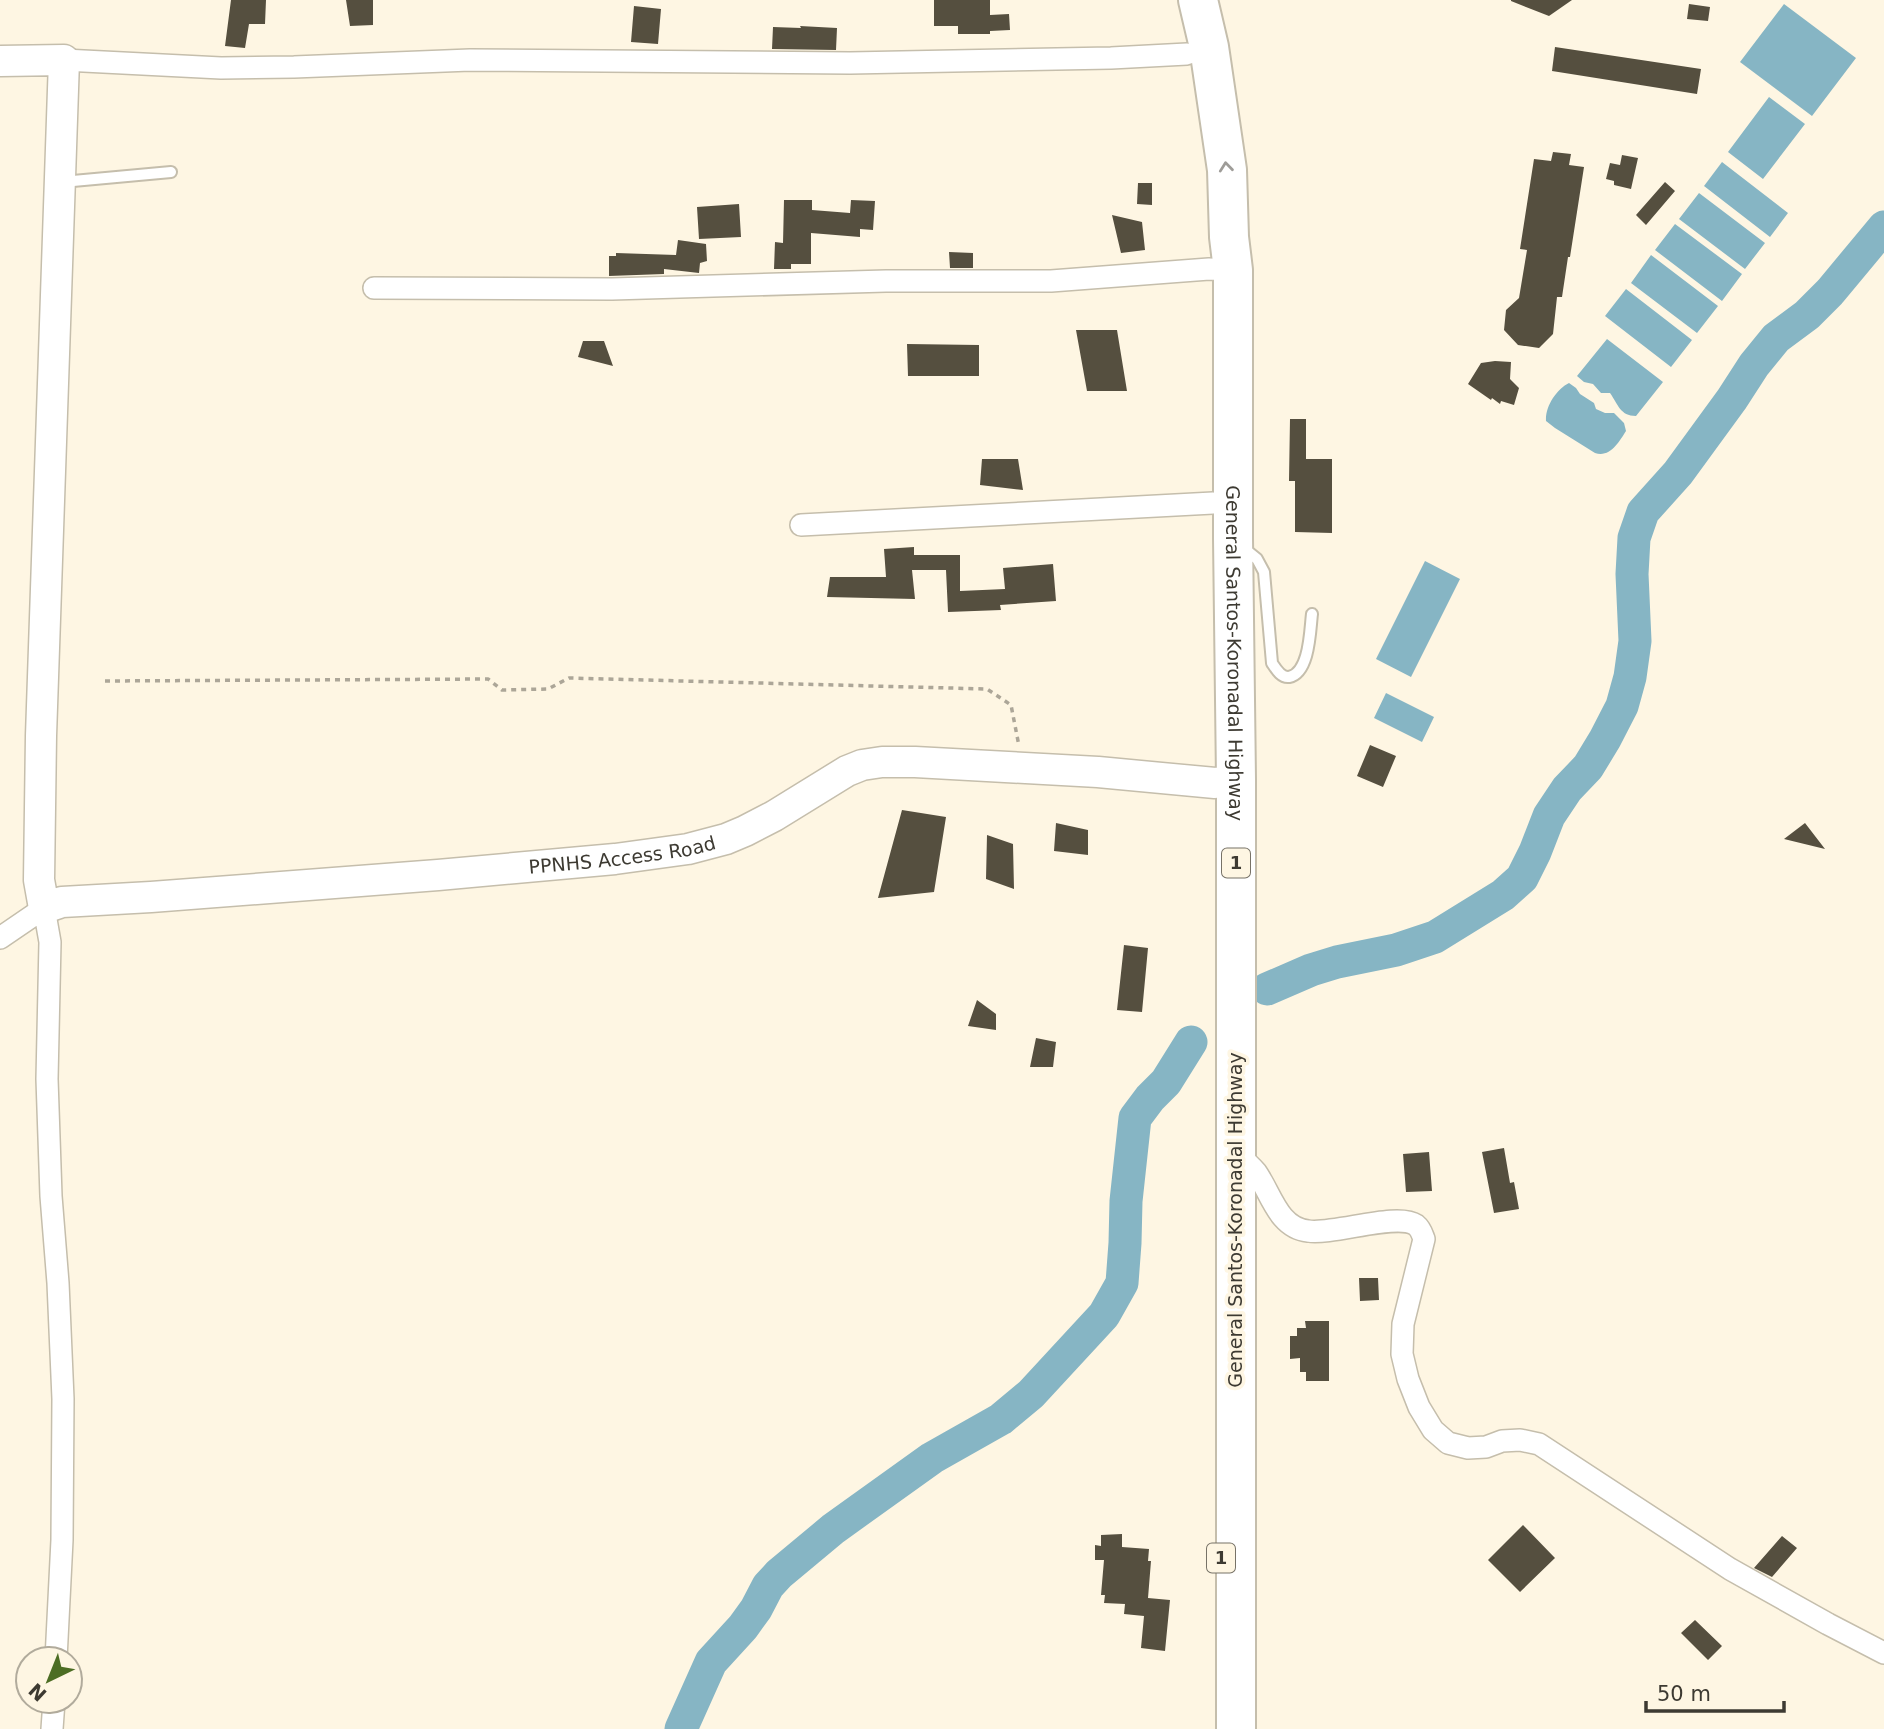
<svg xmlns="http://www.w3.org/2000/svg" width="1884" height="1729" font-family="'DejaVu Sans',sans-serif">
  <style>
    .water { fill: #86b5c4 }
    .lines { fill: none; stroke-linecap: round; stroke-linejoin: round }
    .river { stroke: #86b5c4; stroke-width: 33 }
    .building { fill: #554f3f }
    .lane-casing { stroke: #c5beac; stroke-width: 14 }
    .street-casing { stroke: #c5beac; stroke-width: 24 }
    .secondary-casing { stroke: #c5beac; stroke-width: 33 }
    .highway-casing { stroke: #c5beac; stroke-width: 42 }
    .path { stroke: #aca698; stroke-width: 3.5; stroke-dasharray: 5 5; stroke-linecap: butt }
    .lane { stroke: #fff; stroke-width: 10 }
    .street { stroke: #fff; stroke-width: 21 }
    .secondary { stroke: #fff; stroke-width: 30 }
    .highway { stroke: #fff; stroke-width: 38 }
    .oneway { stroke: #9e9c98 }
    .labels { text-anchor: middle; stroke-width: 7; stroke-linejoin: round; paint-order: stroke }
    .shield { fill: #fef6e3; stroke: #777267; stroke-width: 2 }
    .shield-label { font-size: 18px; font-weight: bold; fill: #3d3a32 }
    .street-label { font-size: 19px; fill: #3d3a32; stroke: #fef6e3 }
  </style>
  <rect width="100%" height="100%" fill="#fef6e3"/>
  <path class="water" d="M1784,4L1856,58L1812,116L1740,62Z
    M1769,97L1805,124L1763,179L1728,152Z
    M1722,162L1788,213L1770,237L1704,186Z
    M1699,193L1765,243L1745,269L1679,219Z
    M1675,224L1742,274L1722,301L1655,250Z
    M1651,255L1718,306L1697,333L1631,283Z
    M1626,289L1692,340L1671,367L1605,316Z
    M1607,339L1663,382L1636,416C1620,416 1618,404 1610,393H1601L1593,384L1584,382L1577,376Z
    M1569,383L1576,388L1580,394L1594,403L1596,409L1605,413H1614L1624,423L1626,431C1619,442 1610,458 1595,453L1555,428L1546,421C1545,406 1557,389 1569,383Z
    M1425,561L1460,579L1411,677L1376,659Z
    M1386,693L1434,717L1422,742L1374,718Z"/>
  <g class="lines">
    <path class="river" d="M1267,989L1311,970L1337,962L1396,950L1435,937L1503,895L1522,878L1535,852L1549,816L1567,789L1588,767L1605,739L1622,706L1630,677L1635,641L1632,574L1634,538L1643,512L1678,473L1732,399L1754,365L1776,338L1807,315L1830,292L1884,227
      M681,1729L711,1662L743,1627L756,1609L768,1586L779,1574L833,1529L932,1458L1001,1419L1031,1394L1104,1315L1122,1283L1125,1243L1126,1201L1135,1118L1150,1098L1166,1082L1191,1042"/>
  </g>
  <path class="building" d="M231,0H266L265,24H249L245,48L225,46Z
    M346,0H373V25L350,26Z
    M934,0H990V15L1009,14L1010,30L990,31V34H958V26H934Z
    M1511,0H1572L1549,16L1511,1Z
    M1689,4L1710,7L1708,21L1687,19Z
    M634,6L661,9L658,44L631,42Z
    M800,26L837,28L836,50L772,49L773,27L801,28Z
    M1555,47L1701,69L1697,94L1552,71Z
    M1553,152L1571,154L1569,165L1584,167L1570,257H1568L1562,297H1557L1553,334L1539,348L1518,345L1504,330L1506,310L1519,298L1527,250L1520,249L1534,159L1551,161Z
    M1622,155L1638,158L1631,189L1614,185V181L1606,179L1610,163L1620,165Z
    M1665,182L1675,191L1646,225L1636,215Z
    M1138,183H1152V205L1137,204Z
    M784,200H812V210L850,213L851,200L875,201L873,230L860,229V237L811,233V264H791V269H774L775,242L783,243Z
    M739,204L741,237L699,239L697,207Z
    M1112,215L1142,222L1145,250L1121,253Z
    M678,240L706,244L707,261L700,263L699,273L664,269V274L609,276V256H616V253L676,255Z
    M949,252L973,253V268H950Z
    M1076,330H1117L1127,391H1087Z
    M583,341H604L613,366L578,357Z
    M907,344L979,345V376H908Z
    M1495,361L1511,362L1510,379L1519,388L1514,405L1501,401L1500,404L1492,398L1491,400L1468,384L1481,363Z
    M1290,419H1306V459H1332V533L1295,532V481H1289Z
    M982,459H1018L1023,490L980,485Z
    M914,547V555H960V591L1005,589L1003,568L1053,564L1056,601L1000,605L1001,610L948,612L946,570H912L915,599L827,597L830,577H886L884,549Z
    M1370,745L1396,756L1383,787L1357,776Z
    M902,810L946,817L934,892L878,898Z
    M1056,823L1088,830V855L1054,851Z
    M1805,823L1825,849L1784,839Z
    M987,835L1013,844L1014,889L986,879Z
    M1124,945L1148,948L1142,1012L1117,1010Z
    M977,1000L996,1014V1030L968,1026Z
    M1036,1038L1056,1042L1053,1067H1030Z
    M1504,1148L1510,1183L1514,1182L1519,1209L1494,1213L1482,1152Z
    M1429,1152L1432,1191L1406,1192L1403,1154Z
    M1359,1278H1378L1379,1300L1360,1301Z
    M1305,1321H1329V1381H1306V1372H1300V1358L1290,1359V1336H1297V1328H1306Z
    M1523,1525L1555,1558L1520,1592L1488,1560Z
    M1122,1534V1547L1149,1549L1148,1561H1151L1148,1598L1170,1600L1165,1651L1141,1648L1144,1616L1124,1614L1125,1604L1104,1603L1105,1595H1101L1104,1560H1095V1545L1101,1546V1535Z
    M1782,1536L1797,1548L1772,1577L1754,1568Z
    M1695,1620L1722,1646L1708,1660L1681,1633Z"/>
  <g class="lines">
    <g class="lane-casing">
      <path id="lane" d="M62,182L171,172
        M1241,546L1257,559L1264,572L1272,663C1276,669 1281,678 1289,677C1310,673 1310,629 1312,614"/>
    </g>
    <g class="street-casing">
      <path id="street" d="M64,60L221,68L294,67L470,60L850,63L1111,58L1187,54
        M374,288L612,289L886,281H1051L1209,269L1233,270
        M801,525L1213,503
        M0,938L44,908L50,942L47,1079L51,1196L58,1283L63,1399L62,1540L56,1659
        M1236,1153C1243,1159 1250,1165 1256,1172C1271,1193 1278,1228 1308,1231C1334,1235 1397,1212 1416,1225C1421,1229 1422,1234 1424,1239L1403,1324L1402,1354L1408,1379L1419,1407L1433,1430L1448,1443L1468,1448L1486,1447L1502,1441L1520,1440L1539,1444L1730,1569L1828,1624L1884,1653
        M52,1729L54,1701"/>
    </g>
    <g class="secondary-casing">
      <g id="secondary">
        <path id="s1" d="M0,61L64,60L41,736L39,880L44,908L62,902L151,897L438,875L615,859L688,849L726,839L745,831L774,816L847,771L862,765L882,762H915L1098,772L1215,783L1236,780"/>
      </g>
    </g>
    <g class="highway-casing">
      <g id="highway">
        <path id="s2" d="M1198,0L1209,47L1227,170L1229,237L1233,270V538L1236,780V1729"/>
      </g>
    </g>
    <path class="path" d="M105,681L488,679L502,690L548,689L569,678L987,689L1011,705L1019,746"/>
    <use href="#lane" class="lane"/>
    <use href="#street" class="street"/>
    <use href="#secondary" class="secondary"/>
    <use href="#highway" class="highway"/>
  </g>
  <defs><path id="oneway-chevron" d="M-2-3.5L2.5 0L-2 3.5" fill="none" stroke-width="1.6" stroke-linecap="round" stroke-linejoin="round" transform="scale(1.75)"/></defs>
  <use class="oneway" href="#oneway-chevron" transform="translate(1226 167) rotate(-96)"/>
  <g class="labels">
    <g class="shield">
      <rect x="1222" y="848.5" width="28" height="29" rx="5"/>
      <rect x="1207" y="1543.5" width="28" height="29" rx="5"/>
    </g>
    <g class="shield-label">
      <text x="1236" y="869">1</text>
      <text x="1221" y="1564">1</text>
    </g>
    <g class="street-label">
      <text dy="7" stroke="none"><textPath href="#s2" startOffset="656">General Santos-Koronadal Highway</textPath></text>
      <text dy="7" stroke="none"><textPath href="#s1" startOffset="1494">PPNHS Access Road</textPath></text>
      <text transform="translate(1235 1220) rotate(-90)" y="7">General Santos-Koronadal Highway</text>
    </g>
  </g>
  <g transform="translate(49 1680) rotate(223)"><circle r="33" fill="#fef6e3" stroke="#b1ab9c" stroke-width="2"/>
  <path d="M0-5L12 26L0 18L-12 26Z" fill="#4c6d24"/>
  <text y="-10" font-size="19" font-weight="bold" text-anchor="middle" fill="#3d3a32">N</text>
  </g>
  <path d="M1646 1701v10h138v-10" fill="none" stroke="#3d3a32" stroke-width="3.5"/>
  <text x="1657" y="1701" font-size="21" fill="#3d3a32" stroke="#fef6e3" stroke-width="5" paint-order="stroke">50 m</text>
</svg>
